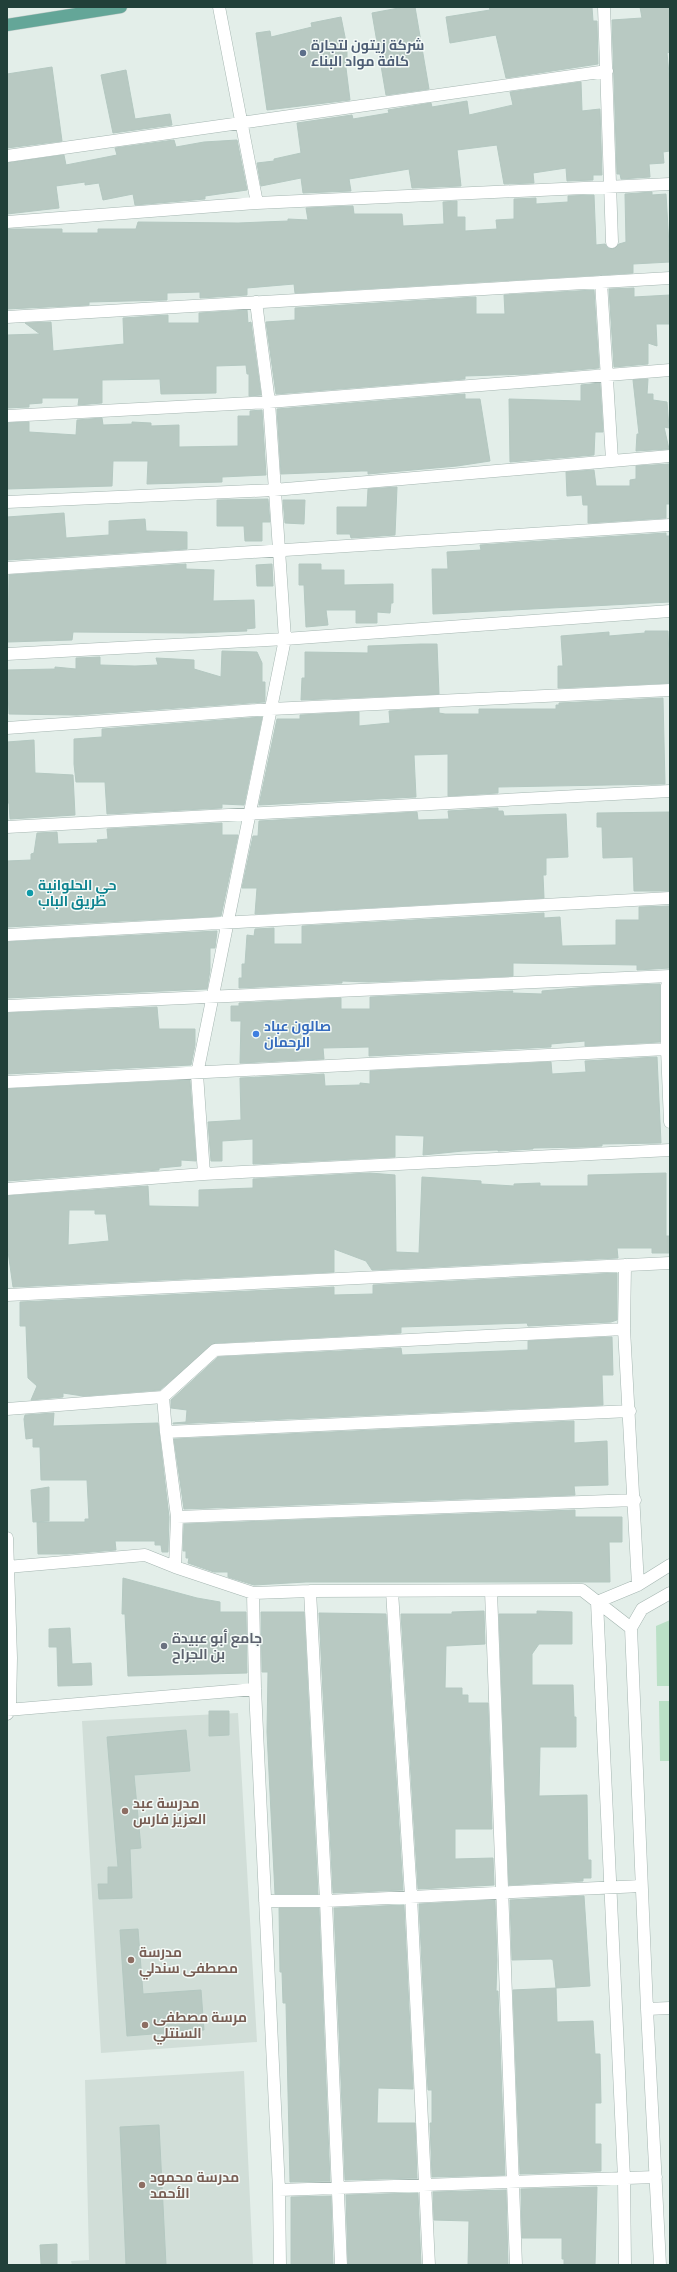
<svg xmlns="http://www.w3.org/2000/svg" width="677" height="2272" font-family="'Exo 2',Cairo,sans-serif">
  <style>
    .built { fill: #d1ded8 }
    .green { fill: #bae0c6 }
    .building { fill: #b8c9c2; stroke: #b4c8c1; fill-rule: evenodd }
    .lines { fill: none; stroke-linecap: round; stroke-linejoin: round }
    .minor-casing { stroke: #a5b6b1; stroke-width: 13 }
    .major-casing { stroke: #c1cac8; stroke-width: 13 }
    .minor { stroke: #fff; stroke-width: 12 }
    .major { stroke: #64a698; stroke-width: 12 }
    .service-dot { fill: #5c6f8a; stroke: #f4faf7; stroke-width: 1.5 }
    .culture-dot { fill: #0f9aa8; stroke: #f4faf7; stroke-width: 1.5 }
    .shop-dot { fill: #3f7fe0; stroke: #f4faf7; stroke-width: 1.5 }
    .worship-dot { fill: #6b7280; stroke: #f4faf7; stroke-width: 1.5 }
    .education-dot { fill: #8d6e63; stroke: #f4faf7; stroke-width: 1.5 }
    .labels { text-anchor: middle; stroke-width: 3; stroke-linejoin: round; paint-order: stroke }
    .service-label { font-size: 14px; font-weight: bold; fill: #4e5e75; stroke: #f4faf7; text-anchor: start }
    .culture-label { font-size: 14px; font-weight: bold; fill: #0d838f; stroke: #f4faf7; text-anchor: start }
    .shop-label { font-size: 14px; font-weight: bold; fill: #366cbe; stroke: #f4faf7; text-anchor: start }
    .worship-label { font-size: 14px; font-weight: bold; fill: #5b616d; stroke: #f4faf7; text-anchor: start }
    .education-label { font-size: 14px; font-weight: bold; fill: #785e54; stroke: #f4faf7; text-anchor: start }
  </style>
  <rect width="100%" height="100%" fill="#e3eee9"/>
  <path class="built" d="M238,1713L257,2042L101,2053L82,1721Z
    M244,2071L253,2265H72L71,2261L89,2260L85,2080Z"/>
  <path class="green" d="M670,1620V1686H657L656,1626Z
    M659,1701H670V1761H660Z"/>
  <path class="building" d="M404,7H415L429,89L386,95L372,13Z
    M489,7H592L593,21H597L598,64L506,78L496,35L450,43L446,17L490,10Z
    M640,7H670V52L667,53L670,84V151L663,152L664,163L649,164L650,177L621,179L620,174H617L612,20L642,18Z
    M341,17L347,47V60H345L350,100L267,110L256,33L270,31L271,37L312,27L311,23Z
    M52,67L62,141L7,148V74Z
    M126,70L135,119L170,114L172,125L113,133L101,75Z
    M581,82L582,111L600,109L602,175H593V180L567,181L566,168L533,173L534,183L504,184L497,145L457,150L461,186L412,188L409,169L349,179L351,191L303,193L301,178L261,186L257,163L274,161V159L301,153L297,123L352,115L353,119L389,113L388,110L431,103L432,107L467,101L469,115L513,105L510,92Z
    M174,140L176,147L204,142L237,140L247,190L205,196V199L135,205L133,194L103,200L99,183L85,185V182L56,186L59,208L7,214V163L64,155L66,165L117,155L115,148Z
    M652,192V195L666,194L670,262L633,264V273L295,293L294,284L247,288V295L200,298V292L167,293V300L89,302V305L7,309V229H62V233H98V229H136L138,222L238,223L288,221V219L308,220L306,208L353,206L354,214H402L403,226L444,224L443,202L457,201V217H465V231L497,229L496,220L514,219V199L536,198V204L568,202V196L594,195L596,245L605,244L608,248L613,249L619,244L626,242L625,194Z
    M634,288V297L670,295V324H656L657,346L648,343V364L614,367L609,289Z
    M594,290L599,368L529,374L465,376V379L276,394L266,322L295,320V308L476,297V314H505L504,295Z
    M247,310L248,323L251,322L261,395L249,396V374H247L246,365L216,366V393L161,394L160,379L102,380V403L78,405L79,398H42V403L29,404V407L7,408V335L40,334L25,323L51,322L53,351L124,344L123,318L168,315V323H199V313Z
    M648,379L647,394H653V400L667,402L669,428L664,427L669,449L636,451L637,434H639L633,380Z
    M600,383L603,432H595L594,455L510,462L509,399L581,401V385Z
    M465,394V399H480L490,461L457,466L368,474V471H361L281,474L277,409Z
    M262,410L266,475L222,477V482L147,484L148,461H113L112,486L7,489V423L29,422V432L76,435L77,420L102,418L103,425L132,424V422L151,423V426L179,425V447L238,446V416H250V411Z
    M670,464V504H666V518L588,523V505H583L582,495L567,496L566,472L594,470L596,486H630V480L636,479V466Z
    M397,487L395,535L351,538L350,534H337V507H367L368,489Z
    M268,499L270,522H262V541H245L244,526H217V500Z
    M283,500H305L304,524L285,523Z
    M64,513L66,538L109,535V521L145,519L146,531L187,532V549L8,560L7,517Z
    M666,533V536H670V602L433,614L432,569H448L447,552L481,550L480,545Z
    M186,564V569L214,570L213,601L254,600L255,628L246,629L247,631L192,633L73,632L72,640L8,642L9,575Z
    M272,564L273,586H257L256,565Z
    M299,564H321V570H344V585L393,584V603H391L390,613L377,612V623H356V610H326L328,625L306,627L304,585H299Z
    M645,631H668L670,683L558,688V666H563L561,636L609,632V636L645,633Z
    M421,644H437L439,694L301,700L302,678H305V652L368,653V646Z
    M222,651L257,652L262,663V682H265V702L77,715L9,714L7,670L55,669V667L76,669V658L100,657V665L135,666L158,665L156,658L194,660V669L221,677Z
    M663,698L665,784L498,787V793L448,796V754L414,755L416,797L259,805L277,719H300V715L359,712V726L390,723L389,711L439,708V713L445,714H479V709H556V705H559V703Z
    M262,717L244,805L222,804V808L107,814L105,782H76L74,764V739L102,737V729Z
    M34,740L35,773L73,775L75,815L10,819L9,803H7V742Z
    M498,808V811H503L504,816L566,814L568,857L546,858V875H543L544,898L255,914L257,888H242L253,836H258L259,821L417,812L418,820L449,819L448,811Z
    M670,812V891H634L633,857L603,858L602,827H597V813Z
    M222,823V835H238L221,916L7,927V861L31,860V854L34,853L37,833L57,832L58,844L98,843L97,840L108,839L107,829Z
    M670,906V968L637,970V965L513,963V976L369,982L342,981V983L239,988V978H242V964H245L247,935L254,936L255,929L274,928V944H302V926L544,913V918L560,917L562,946L616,945V920H639V907Z
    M217,931L215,948H210V970L207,989L7,998V942Z
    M660,984V1042L585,1046V1041L551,1044V1047L369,1056V1047L323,1048L324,1059L240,1063L241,1021H231V1006H239V1003L341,998V1009H370V997L513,991L512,993L542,994V991L589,987Z
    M157,1007L159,1029H195V1045L191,1065L7,1074V1013Z
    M657,1057L661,1143L602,1144V1146L586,1147L533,1148V1149L498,1151V1150L463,1151L423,1155L424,1136L395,1135V1157L253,1164V1139L222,1141V1161H211L208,1122L241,1120L240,1078L324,1074L325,1086L360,1085V1083L370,1084V1071L551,1062L552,1074L586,1072L585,1061Z
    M190,1080L196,1161L181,1160V1166L159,1168V1170L7,1181V1089Z
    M370,1173L395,1175L396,1252L419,1253L422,1177L481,1181V1184L514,1186V1184L540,1183V1186H588V1175L666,1173V1236H670V1253H652V1248H617L618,1258L372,1270L366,1261L334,1249V1272L13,1287L7,1244V1196L148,1186L149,1206L199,1207V1190L253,1188V1179ZM69,1210H95V1214H106L109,1241L68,1245Z
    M617,1273V1320L611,1322L528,1326L527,1323L401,1327V1333L215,1343L160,1390L83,1396L63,1393V1397L31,1400L37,1386L28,1378L26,1326H20V1302L334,1287V1295L373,1294V1285Z
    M612,1337L613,1375H602L603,1405L173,1424V1423L186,1422L187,1410L171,1408V1400L218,1357L401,1348L402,1355L528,1350V1341Z
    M54,1413L53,1426L158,1423L169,1517L168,1552H162L161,1545H155V1541H115L116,1550L67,1554H38L37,1522H85V1519H89L87,1480H41L40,1447H33V1438L26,1439L24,1419L25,1415Z
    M574,1421V1443L607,1441L608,1485L574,1486L575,1495L184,1509L174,1439Z
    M49,1487V1521L33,1522L31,1490Z
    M575,1510V1517H622V1542H609L610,1582H306L254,1585L228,1577V1572H214L188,1563L189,1558H186V1551H183L184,1524Z
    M123,1578L197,1598L220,1602V1612H246L247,1673L128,1676L125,1614H122Z
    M484,1611L485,1644L446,1646L445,1688H462V1695H468V1703H488L492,1829H455V1859L493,1858L494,1885L418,1889L401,1614H452V1612Z
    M537,1611L572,1612V1644H539L532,1654V1685H573L574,1717H576V1747H540L539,1796L587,1795L588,1860H591V1878H583V1881L509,1885L499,1614H537Z
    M261,1612H304L318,1894H275L267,1732L268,1672H262Z
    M319,1613L386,1614L403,1890L333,1893Z
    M70,1628L72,1664L91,1663L92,1685L58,1686L57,1647H49V1629Z
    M209,1711H229V1735L209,1736Z
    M186,1730L190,1771L134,1775L141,1848L130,1849L132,1898L99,1899L98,1884H108V1867H118L107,1737Z
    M584,1896L590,1986L556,1988L553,1960L551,1959L512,1960L510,1900Z
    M495,1900L497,1960L496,1991H498L505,2175L432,2177L430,2123H432V2090H428L419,1904Z
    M404,1905L413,2089L378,2088L377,2123H415L417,2178L345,2180L334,1908Z
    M279,1908H319L330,2181L290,2182L286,2003H283L282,1972H280Z
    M138,1929L143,1994L201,1990L204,2030L127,2036L120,1930Z
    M556,1988L557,2022L593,2021L595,2054H600L601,2103H595V2144H601V2171L520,2174L513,1990Z
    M159,2125L166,2265H126L120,2127Z
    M597,2187L595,2265H564V2259H562V2238H522L521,2189Z
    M506,2190L508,2265H468L469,2221L434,2220L433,2192Z
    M418,2193L421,2265H348L346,2195Z
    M331,2196L333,2265H291V2197Z
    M57,2244V2264H41L40,2245Z"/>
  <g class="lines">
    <g class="minor-casing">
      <path id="minor" d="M219,7L257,203
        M604,7L612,242
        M7,156L607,71
        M7,222L257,203L670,184
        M601,282L612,460
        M7,317L670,278
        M7,416L269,402L670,370
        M7,502L274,490L670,456
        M7,568L670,525
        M7,654L285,639L670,611
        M7,728L271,709L670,690
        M7,827L670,791
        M7,935L670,898
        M670,977L667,986V1049L670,1122
        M7,1006L670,976
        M7,1082L667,1049
        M204,1174L197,1074L285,639L269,402L256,302
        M7,1189L204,1174L670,1150
        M625,1265L624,1329L638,1585
        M7,1295L670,1263
        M163,1397L166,1432L177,1517L175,1567
        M7,1409L163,1397L215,1350L624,1329
        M166,1432L630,1411
        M177,1517L635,1500
        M7,1538L11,1658L10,1710L7,1714
        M7,1567L145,1555L175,1567L253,1593L310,1591L582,1590L631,1628
        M310,1591L326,1901L341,2265
        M392,1591L411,1896L429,2265
        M491,1591L516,2265
        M253,1593L255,1689L279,2190L280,2265
        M7,1710L255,1689
        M265,1901H326L641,1886
        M647,2009L670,2008
        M279,2190L656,2177
        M625,2265L624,2178L597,1602L638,1585L670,1565
        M660,2265L647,2009L631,1628L642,1609L670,1593"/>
    </g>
    <g class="major-casing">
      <path id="major" d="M7,25L121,7"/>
    </g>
    <use href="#minor" class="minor"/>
    <use href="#major" class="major"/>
  </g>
  <circle class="service-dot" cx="303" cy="53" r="4"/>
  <circle class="culture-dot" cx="30" cy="893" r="4"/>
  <circle class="shop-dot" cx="256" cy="1034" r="4"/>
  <circle class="worship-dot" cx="164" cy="1646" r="4"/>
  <g class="education-dot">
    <circle cx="125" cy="1811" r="4"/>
    <circle cx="131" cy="1960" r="4"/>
    <circle cx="145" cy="2025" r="4"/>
    <circle cx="142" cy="2185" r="4"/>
  </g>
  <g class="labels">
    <g class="service-label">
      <text x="311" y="50">شركة زيتون لتجارة<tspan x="311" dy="16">كافة مواد البناء</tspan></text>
    </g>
    <g class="culture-label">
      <text x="38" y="890">حي الحلوانية<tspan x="38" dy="16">طريق الباب</tspan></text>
    </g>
    <g class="shop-label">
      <text x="264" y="1031">صالون عباد<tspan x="264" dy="16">الرحمان</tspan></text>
    </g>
    <g class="worship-label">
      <text x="172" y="1643">جامع أبو عبيدة<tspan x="172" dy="16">بن الجراح</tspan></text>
    </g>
    <g class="education-label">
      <text x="133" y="1808">مدرسة عبد<tspan x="133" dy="16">العزيز فارس</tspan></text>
      <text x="139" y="1957">مدرسة<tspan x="139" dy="16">مصطفى سندلي</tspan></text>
      <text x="153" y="2022">مرسة مصطفى<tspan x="153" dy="16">السنتلي</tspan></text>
      <text x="150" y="2182">مدرسة محمود<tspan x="150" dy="16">الأحمد</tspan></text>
    </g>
  </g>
  <rect width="677" height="2272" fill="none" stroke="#214039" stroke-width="16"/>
</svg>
